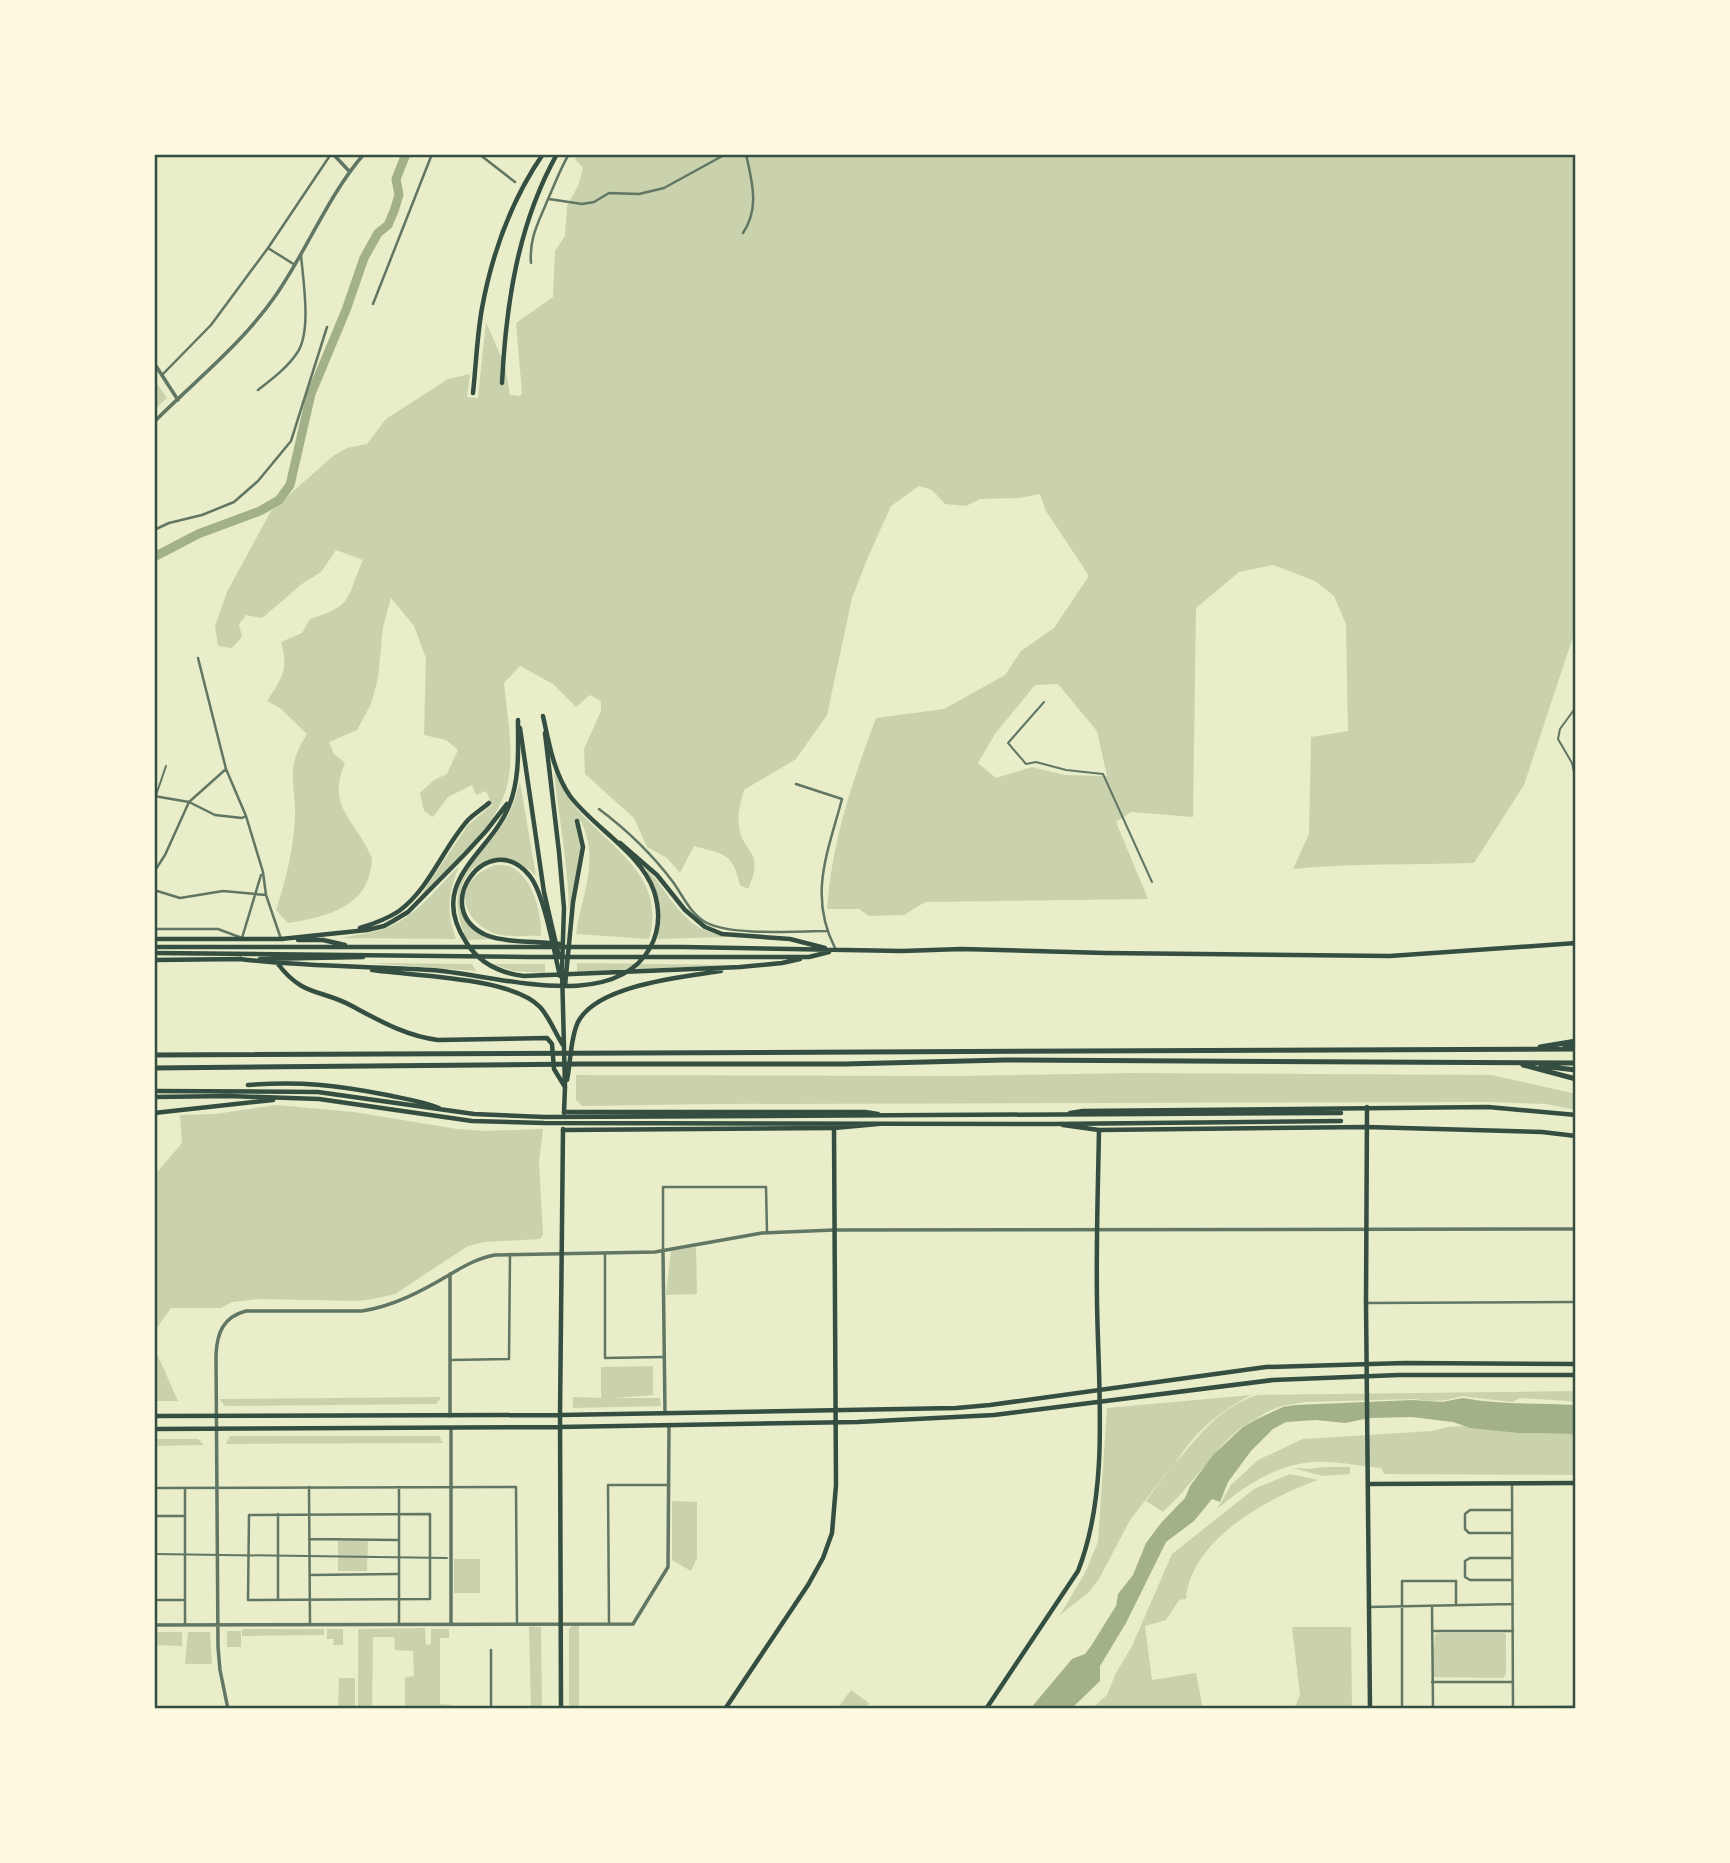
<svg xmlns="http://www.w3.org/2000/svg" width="1730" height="1863" font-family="Lora,serif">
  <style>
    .green { fill: #cad2ad; fill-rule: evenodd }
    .water { fill: #a3b18a }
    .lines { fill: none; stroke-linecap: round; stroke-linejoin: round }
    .river { stroke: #a3b18a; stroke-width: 9 }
    .service { stroke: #617663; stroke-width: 2 }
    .pedestrian { stroke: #617663; stroke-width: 2 }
    .minor { stroke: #617663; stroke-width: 2.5 }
    .tertiary { stroke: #617663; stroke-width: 3.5 }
    .secondary { stroke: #344e41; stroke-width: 4.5 }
    .primary { stroke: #344e41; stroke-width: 4.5 }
    .trunk { stroke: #344e41; stroke-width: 4.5 }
    .motorway { stroke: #344e41; stroke-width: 5 }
    .neatline { fill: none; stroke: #344e41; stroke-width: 2.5 }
  </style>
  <rect width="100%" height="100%" fill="#e9edc9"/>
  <path class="green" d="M579,154H1576V628L1524,785L1474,863C1414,865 1353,863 1293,869L1309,834L1311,737L1348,731L1346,624L1334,596L1315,581L1273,565L1239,572L1196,608L1193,817L1131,812L1116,822L1148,899L925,902L904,915L869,916L859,909H827C832,840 852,783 876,718L944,709L1005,675L1021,651L1054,628L1089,576L1046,511L1040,494L1020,498L980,499L966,506L945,504L932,490L919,486L891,506L868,557L852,598L827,715L796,759L744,790C741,802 737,813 739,825C742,855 766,849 748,889L740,885C732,851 724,855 694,846L680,873L667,858L647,847L634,818L585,774L584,749L601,711V701L590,695L576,707L553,684L520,666L504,683C507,715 515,753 507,786C498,825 449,870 420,896L468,825L492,805L486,791L476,795L472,785L448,797L433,817L424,811L420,793L434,780L447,774L458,750L446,740L424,735L426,658L414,626L391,598L383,627L378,678L371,704L357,730L329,742L334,754L345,763C326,807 355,819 371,856C373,861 371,867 370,872C363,909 320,918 288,923L276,910C286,880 293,850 295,819C296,780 284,771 307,734L280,708L267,701C282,678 289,670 281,642L302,633L310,619C354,606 346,598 363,560L336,550L321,572L302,584L262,618L246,615L239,624L242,637L232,648L218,646L215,626L227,592L271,511L333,456L347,448L367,444L386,419L448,379L470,374L467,397L478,398L486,322L505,366L510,395L520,396L522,393L516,323L553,297L555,251L565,236L567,206L578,186L583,168L575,159ZM1058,684L1097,731L1107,776L1065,775L1032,767L996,778L978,763L995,734L1035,685Z
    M154,379L167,398L154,410Z
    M554,772C560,782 566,795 573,804C606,846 668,874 649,939L576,934C582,892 600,862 581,821L576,822L581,848L569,911C568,864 559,819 554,772Z
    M520,782L536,876C480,820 423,910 490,939L467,940C437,874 483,862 509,813C514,804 517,792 520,782Z
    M495,865C500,865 507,865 511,867C533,877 542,914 541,936C528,935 511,938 497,934C472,927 452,897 476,876C481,871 489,868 495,865Z
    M459,866C448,894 446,911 456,939L340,938C356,935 374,933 389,927C417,915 438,887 459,866Z
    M645,867C664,886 676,914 700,928C708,932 718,934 726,937L657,939C665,913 657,890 645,867Z
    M370,963L472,964L476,971Z
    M577,963L732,965L577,972Z
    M491,964H545V973L514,971Z
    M1132,1073L1492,1075L1576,1094V1110L1546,1104L1489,1102L714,1104L582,1106L576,1100V1075L958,1076Z
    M276,1105L354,1112L457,1129L484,1131L543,1129L539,1162L543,1235L540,1239L484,1242L468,1246L395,1294L378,1298L359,1301L258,1299L232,1302L221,1308H171L154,1332V1176L182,1143L180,1115L215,1114Z
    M696,1247L697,1294L666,1295L671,1251Z
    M154,1347L178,1401H154Z
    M653,1366V1395L615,1398H660L661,1406L573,1408V1397L601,1398V1367Z
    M1576,1391V1403L1568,1401L1520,1398L1512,1402L1461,1396C1453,1401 1425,1402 1416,1399L1305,1402L1282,1406L1267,1412L1242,1427L1225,1442L1179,1496L1163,1512L1146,1501L1174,1463L1130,1520L1099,1579L1090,1591L1060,1615L1085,1573L1098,1542L1107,1408L1251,1395C1221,1410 1192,1434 1176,1463C1198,1436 1222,1405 1258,1395Z
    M441,1397L436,1404L225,1406L219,1399Z
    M1462,1426L1518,1433L1576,1434V1475L1384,1474L1381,1468C1357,1466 1328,1459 1304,1463C1271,1468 1242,1488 1217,1509L1231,1485L1258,1460L1303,1439L1432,1431L1448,1427Z
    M230,1436H439L443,1443L226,1444Z
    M154,1439H198L204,1445L154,1446Z
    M1324,1467H1350V1474L1323,1476L1293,1468L1310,1469Z
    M1290,1474L1318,1480C1268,1498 1191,1539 1186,1599L1179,1600L1166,1620L1145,1626L1152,1680L1196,1673L1203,1709H1091L1107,1695L1116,1673L1132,1646L1172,1554L1254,1489Z
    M672,1501L697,1502V1558L691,1571L672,1560Z
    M338,1541H368L367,1571H338Z
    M454,1559H480V1593H454Z
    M574,1624L579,1625V1709H569V1629Z
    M529,1626L541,1627L542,1709H531Z
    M1292,1627H1351L1352,1709H1294L1300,1695Z
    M425,1628L426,1645L431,1644V1629H449V1638H440V1704L452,1705V1709H405V1677L414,1676L413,1651L395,1650L394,1637H373L372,1709H358V1629Z
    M242,1629H324V1635L242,1636Z
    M327,1629H343V1645H333L334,1639H327Z
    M227,1631H241V1647H227Z
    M154,1632H182V1646L154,1645Z
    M188,1632H210L212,1664H185Z
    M1438,1633H1504L1506,1635V1674L1503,1678L1432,1677L1435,1635Z
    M339,1678H355V1709H338Z
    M851,1690L869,1703L864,1709H837Z"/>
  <path class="water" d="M1463,1398C1500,1405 1539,1403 1576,1405V1434L1518,1433L1470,1428L1453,1422L1412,1417L1369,1418L1345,1423L1316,1420L1286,1422L1273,1429L1251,1451L1228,1482L1220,1502L1212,1499L1194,1521L1166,1542L1126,1623L1100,1666V1681L1071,1709H1030L1072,1659L1085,1654L1091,1646L1116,1606L1118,1594L1133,1575L1146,1543L1161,1523L1185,1498L1190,1486L1213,1455L1243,1427L1257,1419L1283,1407L1295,1405L1413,1400L1442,1402Z"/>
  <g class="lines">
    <path class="river" d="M154,557L198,534L260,511L279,500L290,485L311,394L346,310L364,258L378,233L388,225L394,211L399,195L396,179L406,154"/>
    <path class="service" d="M1044,702L1008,743L1026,764L1036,762L1066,770L1103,774L1152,882
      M1576,707L1560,729L1558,739L1572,763L1576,781
      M154,801L166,766"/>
    <path class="pedestrian" d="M155,1554L447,1558"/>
    <path class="minor" d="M479,154L515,182
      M549,199L582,204L594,202L609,193L639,194L664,188L726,154
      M743,233C760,208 752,182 746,154
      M268,248L295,265
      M531,263C529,237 539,222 548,199C555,184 560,169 569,154
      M373,304L432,154
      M162,375L211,325L268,248L331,154
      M258,390C272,379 287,368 297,353C312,332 303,280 301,255
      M154,530L169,523L202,515L234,502L258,481L291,441L327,327
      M198,658L226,769L246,816L263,872L266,895L281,939
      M796,784L842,799C828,852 808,895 835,948
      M154,796L189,802L215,815L242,818L246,816
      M599,809C627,830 652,854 673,882C683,896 691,915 707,923C734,936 796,931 827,931
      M154,872L165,855L189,802L226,769
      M154,890L180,898L223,891L266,895
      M154,929H218L242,938L261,875
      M663,1251V1187H766L767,1233
      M605,1254V1358L664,1357
      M1366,1303L1576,1302
      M450,1360L509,1359L510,1254
      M1512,1484L1513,1709
      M309,1487L310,1624
      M154,1488L516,1487L517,1624
      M185,1488V1624
      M278,1514V1599
      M430,1514V1599L248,1600L249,1515Z
      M1511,1533H1469L1465,1529V1514L1470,1510H1512
      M309,1539L397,1540
      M310,1575L397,1574
      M1511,1580H1470L1465,1577V1561L1470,1558H1512
      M154,1600V1516H185
      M154,1600H185
      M1432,1606L1433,1707
      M1369,1607L1513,1604
      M609,1623L608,1485H669
      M399,1624V1487
      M1432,1631H1513
      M491,1650V1709
      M1432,1682H1513
      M1402,1706V1581H1456V1605
      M1370,1708L1576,1707"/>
    <path class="tertiary" d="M333,154L350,172
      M154,159L157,154
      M154,363L178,400
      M154,422C196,380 242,344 276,295C307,250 329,194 364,154
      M663,1251L665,1413
      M450,1274V1416
      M451,1428V1624
      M154,1625L633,1624L668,1567L669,1426
      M228,1709L220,1670L218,1647L216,1355C217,1333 223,1317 246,1311H362C394,1306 422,1291 449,1275C464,1266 478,1258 495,1255L655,1252L762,1233L834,1230L1576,1229"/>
    <path class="secondary" d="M502,383C506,303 518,224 557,154
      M473,393C476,365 477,336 482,308C492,254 512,199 543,154
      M520,728L544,892L559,957
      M545,733L559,852L564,908L562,969
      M1367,1107L1366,1303L1370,1709
      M1368,1484L1576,1483
      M725,1709L808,1585L823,1558L832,1533L836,1485L834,1128
      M986,1709L1078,1571C1110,1490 1098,1387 1097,1301C1096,1244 1098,1187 1099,1130"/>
    <path class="primary" d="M518,720C518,749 520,779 509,806C490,854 426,881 466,942C479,963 500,973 524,976L741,967
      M620,843L657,875L685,910L705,927L722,934L790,939L825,948
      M360,928C373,924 387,919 399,911C430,888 443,848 468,820C474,814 482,809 489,803
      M154,939H283
      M281,939L367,930L384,926L393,921L408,912L465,854L486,831L507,804
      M298,940H323L345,945
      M560,944C538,941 505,943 486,935C428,909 488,826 529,875C544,892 554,952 560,976
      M154,947H684L902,951L962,949L1105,953L1390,956L1576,943
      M154,953L529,957H809L829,952
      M240,959C303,967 367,966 431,970C493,974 612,1015 650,948C660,930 660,910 654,891C641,853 594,828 570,796C554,773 549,744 543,716
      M260,959L363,957
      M154,960L241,959
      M278,964C303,997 321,989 352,1006C380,1021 406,1036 438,1040L547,1038L552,1044L554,1069L565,1087
      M740,967L782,963L800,959
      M562,969L565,1087L564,1113
      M372,970C413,976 512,977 540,1007C550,1018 555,1033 563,1045
      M565,986L573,902L583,847L577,821
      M567,1080C571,1061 570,1039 578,1022C597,985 682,977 721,971
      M1070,1113L1083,1111L1488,1107L1576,1115
      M1063,1125L1099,1130L1367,1127L1542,1132L1576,1136
      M154,1416L560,1415L956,1408L990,1405L1266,1367L1405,1363L1576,1364
      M154,1429L560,1427L858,1422L994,1415L1273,1380L1399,1375H1576
      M561,1709L560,1415L563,1129"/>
    <path class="trunk" d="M248,1085C300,1081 336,1085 387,1095C405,1099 422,1101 439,1108
      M154,1091L318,1092L474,1114L544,1117L1341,1113
      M154,1097L229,1096L319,1099L472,1121L544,1123L1052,1124L1341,1121
      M564,1112H865L878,1114
      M154,1113L273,1100
      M563,1130L834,1128L878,1124"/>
    <path class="motorway" d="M1565,1046L1576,1045
      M1540,1047L1576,1041
      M154,1055L1576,1049
      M1523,1065L1576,1079
      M1541,1066L1576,1070
      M154,1068L581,1064H845L1005,1060L1576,1063"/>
  </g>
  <rect width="1730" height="1863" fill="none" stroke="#fefae0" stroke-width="312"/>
  <rect x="156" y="156" width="1418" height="1551" class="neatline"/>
</svg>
